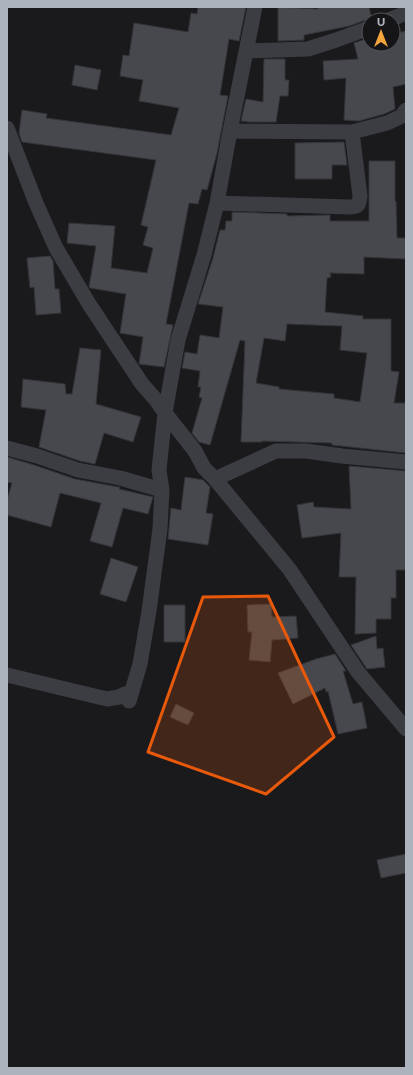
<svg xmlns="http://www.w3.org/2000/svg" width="413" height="1075" font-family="Montserrat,sans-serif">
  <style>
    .building { fill: #47484d; stroke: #343539; fill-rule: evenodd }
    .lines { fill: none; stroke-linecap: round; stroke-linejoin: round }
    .minor { stroke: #3b3d42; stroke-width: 15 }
    .marked { fill: #e8590c; fill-opacity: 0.2; stroke: #e8590c; stroke-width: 3; stroke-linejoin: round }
  </style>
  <rect width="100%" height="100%" fill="#1a1a1d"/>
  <path class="building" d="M198,7H246L239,41L229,39L220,95L228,96L217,153L207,190L202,189L198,204L189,203L166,324L173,325L164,367L139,364L143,337L120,333L126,294L90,288L89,287L96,246L67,243L69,223L115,226L111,268L147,273L153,248L143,245L148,227L141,225L156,160L22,142L19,133L22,110L47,114L46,118L171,135L179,108L139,101L143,80L120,76L123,55L129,56L134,23L188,32L191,13L197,14Z
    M278,7L318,9L317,7H369L372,20H366L349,26L304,35V40L278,41Z
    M406,31V84L393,87L395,109L384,114L359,121L344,120L346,78L324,80L323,61L358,59L354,43L369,38V44H393V34Z
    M264,59H285V80H289L288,96H280L276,122H250L241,121L246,99L263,102Z
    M75,65L101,70L97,90L72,85Z
    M344,142L347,165H332V179H295V143Z
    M369,161H395V201H396L397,238H406V259L364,257V274L330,273L331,277L327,278L325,312L363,316V319H391V371L399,372L394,403H406V453L332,445V443L262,441V442H241L245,341L240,340L210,445L199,442L192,433L202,398L199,397L201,387H198L200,371L182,368L185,352L197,354L200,335L219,338L223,307L198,304L213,258L220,230H225L226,221H232V212L287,214V216L330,215V221H369ZM287,324L342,326L340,350L367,353L360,402L334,398V394L279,389V387L256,383L264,338L285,341Z
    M50,256L53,261L55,289H59L61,313L36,315L34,287L30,288L27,258Z
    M80,348L101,350L96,404L141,417L133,442L104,433L95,464L80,461L39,447L46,410L21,407L23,379L65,384L66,394H72Z
    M7,457L34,465L75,479L118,487H120L119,489L153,497L148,514L123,508L112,547L90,541L101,503L60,493L51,527L7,515V500L12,483L7,482Z
    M349,466L406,471V570H396V598H391V619H376V633L355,634L356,577H339L341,533L302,538L297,505L313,502L314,507L351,509Z
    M185,477L203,480L210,487L206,513L213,514L208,545L168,539L171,508L181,510Z
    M111,558L138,567L126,602L100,594Z
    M271,604L272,617L296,616L298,638L272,640L270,662L249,660L252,632H248L247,605Z
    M164,605H185V642H164Z
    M376,636L377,649L383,648L385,667L367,669L351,645Z
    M335,654L346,671H343L353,704L362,702L367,728L338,734L328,691L326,692L325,688L293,704L278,673L316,659Z
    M176,704L194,713L188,725L170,717Z
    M406,854V873L381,878L377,860Z"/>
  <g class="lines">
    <path class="minor" d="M255,7L230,131L217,203L204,255L178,340L165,413L195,451L204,468L215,479L290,570L358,672L406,729
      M389,20L406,13
      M246,51L308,49L336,40L369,28
      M7,128L36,203L56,248L89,304L142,384L156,400L165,413L159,470L162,490L160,529L149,611L140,664L129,701
      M230,131L352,132L387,123L402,116L406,110
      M217,203L349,207C359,207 359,205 360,196L352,132
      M7,448L37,456L78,470L120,478L162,490
      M215,479L276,451H306L342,456L406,462
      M7,675L107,699L119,697L125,694L129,701"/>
  </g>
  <path class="marked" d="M268,596L334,737L266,794L148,752L203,597Z"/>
  <rect width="413" height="1075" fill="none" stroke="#adb3bc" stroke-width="16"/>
  <g transform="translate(381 32)"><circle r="19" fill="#151518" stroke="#52545a"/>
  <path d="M0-3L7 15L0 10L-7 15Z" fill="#f4a53b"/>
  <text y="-6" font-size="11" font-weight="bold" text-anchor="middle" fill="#adb3bc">U</text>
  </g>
</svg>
